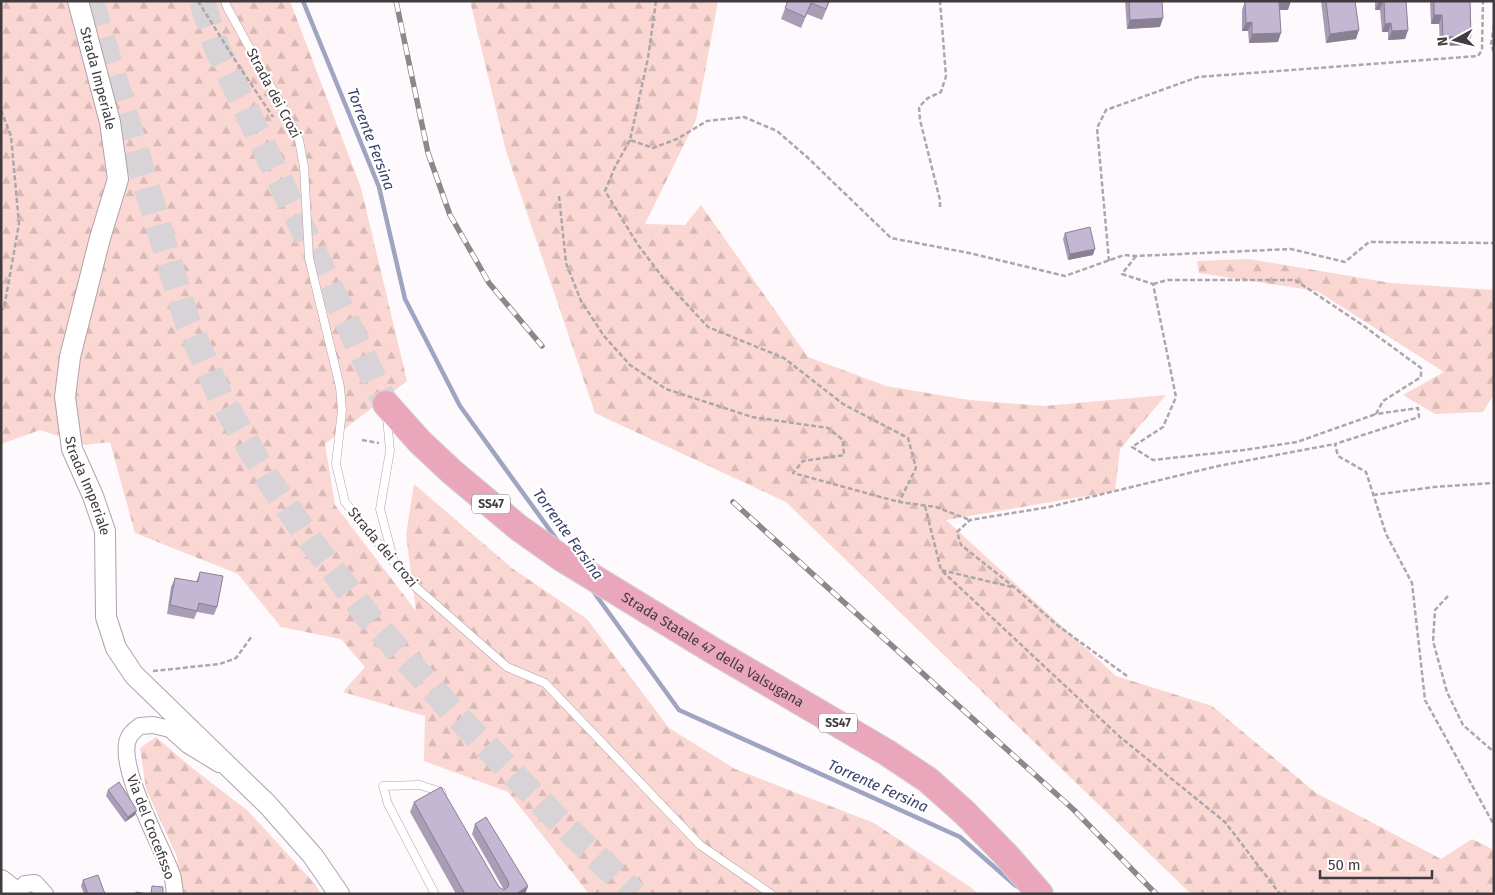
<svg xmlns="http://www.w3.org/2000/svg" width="1495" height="895" font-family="'Fira Sans',sans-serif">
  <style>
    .forest { fill: url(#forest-firs) }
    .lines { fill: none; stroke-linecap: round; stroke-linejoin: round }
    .stream { stroke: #9fa4c1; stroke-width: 4.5 }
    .trunk-tunnel { stroke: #d7d3d6; stroke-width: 26; stroke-dasharray: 26 13; stroke-linecap: butt }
    .service-casing { stroke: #b1a1ae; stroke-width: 9 }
    .minor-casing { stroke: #b1a1ae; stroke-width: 18 }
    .tertiary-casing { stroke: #b1a1ae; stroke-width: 22 }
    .trunk-casing { stroke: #d5d4d5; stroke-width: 28 }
    .path { stroke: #aca7ab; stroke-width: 2.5; stroke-dasharray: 5 2.5; stroke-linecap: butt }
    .service { stroke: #fff; stroke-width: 8 }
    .minor { stroke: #fff; stroke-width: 16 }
    .tertiary { stroke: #fff; stroke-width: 20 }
    .trunk { stroke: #eaa6ba; stroke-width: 26 }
    .rail-casing { stroke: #8c878b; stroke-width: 5.5 }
    .rail { stroke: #fff; stroke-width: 4; stroke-dasharray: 11; stroke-linecap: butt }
    .wall { fill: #a99db6 }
    .shaded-wall { fill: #898094 }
    .building { fill: #c4b7d4; stroke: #898094 }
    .labels { text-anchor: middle; stroke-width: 4.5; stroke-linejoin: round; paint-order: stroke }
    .shield { fill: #fff; stroke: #7a7579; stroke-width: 1 }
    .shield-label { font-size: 12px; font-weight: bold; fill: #413a3f }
    .street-label { font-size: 14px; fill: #413a3f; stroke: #fff }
    .water-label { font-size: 15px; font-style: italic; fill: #3c426d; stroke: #fff }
  </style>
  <defs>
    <pattern id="forest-firs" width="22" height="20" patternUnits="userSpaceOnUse" patternTransform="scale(1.25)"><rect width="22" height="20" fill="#fad7d2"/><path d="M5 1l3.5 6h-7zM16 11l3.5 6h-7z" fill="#d8b9b5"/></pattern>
  </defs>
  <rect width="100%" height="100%" fill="#fdf9fc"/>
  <path class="forest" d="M1,1H290L361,188L407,381L325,444L335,505L416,611L406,535L414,484L513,569L587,619L669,728L735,769L874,823L970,887L978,894H589L508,792L424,761L425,716L343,692L365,667L341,639L281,627L238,574L135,533L110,442L85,445L40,430L1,444Z
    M470,1H718L696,120L645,224L685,225L701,205L808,357L886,386L969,400L1044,406L1166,395L1120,449L1115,491L946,520L1116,676L1212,706L1316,793L1441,859L1472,839L1494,850V894H1191L786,502L595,413L506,151Z
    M1249,259L1391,283L1494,290V394L1483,412L1435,414L1403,395L1444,372L1317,291L1199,273L1197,261Z
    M156,737L191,767L248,811L315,884L321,894H182L177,857L146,789L140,748Z"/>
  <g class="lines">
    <path class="stream" d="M303,1L379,187L405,299L460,406L557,540
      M593,591L679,710L960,837L1016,886"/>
    <path class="trunk-tunnel" d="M91,1L187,321L220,396L266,476L310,540L371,620L454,713L553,815L635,894
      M202,1L216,46L386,404"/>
    <g class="service-casing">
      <path id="service" d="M225,1L227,7L285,112L299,140L304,167L309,258L340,387L342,410L336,464L345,502L409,581L507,667L545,683L700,845L771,894
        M387,417L390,451L380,509L393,558
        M435,894L388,804L383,786L420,785L441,792L442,794"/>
    </g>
    <g class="minor-casing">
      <path id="minor" d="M18,892L25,884L35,883L45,894
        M175,894C174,888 174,881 172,875C162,846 115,764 129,737C131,733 136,729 140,726L153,725L170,729L188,745L219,764"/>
    </g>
    <g class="tertiary-casing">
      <g id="tertiary">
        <path id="s1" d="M78,1L110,122L118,179L100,238L70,357L65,397L72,449L93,496L105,531L106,617L116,648L134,675L268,805L313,856L339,894"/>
        <path d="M1,880L19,894"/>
      </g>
    </g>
    <g class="trunk-casing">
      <g id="trunk">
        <path id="s2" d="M386,404L420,442L452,472L519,528L563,559L712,650L886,752L928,780L965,813L1007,856L1040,894"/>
      </g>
    </g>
    <path class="path" d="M198,1L235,60L273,117
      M656,1L648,58L630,140L653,148L677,139L707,121L744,117L777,131L807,157L891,238L969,253L1065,276L1124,255L1136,256L1291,249L1345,262L1369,242L1494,243
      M1494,25L1491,45L1494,52
      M1,110L11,136L19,224L4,308L1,310
      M630,140L615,167L605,191L638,245L667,283L708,327L784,358L843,404L908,438L916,468L899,502
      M559,196L566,263L581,301L604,336L630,365L666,389L752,417L828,428L843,440L844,455L803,461L793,473L899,502L936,507L970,520
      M940,207V200L920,120L919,107L928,98L941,92L946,76L940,1
      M1136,256L1122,274L1153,284L1176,397L1163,427L1132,447L1153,460L1244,450L1297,442L1376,414
      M1109,261L1097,128L1106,110L1198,77L1478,56L1482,50L1483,1
      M1153,284L1168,280H1295L1361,324L1421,368V377L1383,401L1376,414L1418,408L1419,417L1335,444L1338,456L1366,472L1386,534L1412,583L1425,700L1494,825
      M362,440L379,443
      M1373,495L1434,487L1494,483
      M925,506L941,570
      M1012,587L941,570L1120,737L1225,822L1280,894
      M1448,596L1435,610L1433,641L1447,692L1463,725L1494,752
      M153,671L220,664L236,658L252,636
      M1127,676L1057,625L1014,587L961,545L957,532L970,520L1049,507L1218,466L1335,444"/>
    <use href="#service" class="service"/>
    <use href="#minor" class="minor"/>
    <use href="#tertiary" class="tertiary"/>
    <use href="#trunk" class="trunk"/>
    <g class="rail-casing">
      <path id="rail" d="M396,1L428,153L450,215L489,283L542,346
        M733,502L1074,810L1156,894"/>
    </g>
    <use href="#rail" class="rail"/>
  </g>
  <path class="wall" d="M783,1H830L822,20L807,14L801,28L781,19L787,3Z
    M1125,1H1162L1160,27L1127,29Z
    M1245,1L1288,10H1280L1278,42L1249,43L1248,31H1242V10Z
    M1321,1H1355L1356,39L1326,43Z
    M1375,1H1406L1408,30L1405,39L1388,40V32H1382L1380,10H1375Z
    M1430,1H1470L1471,36L1468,45L1440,46L1439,24H1431Z
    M1065,233L1093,255L1068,260L1063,239Z
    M200,572L217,607L214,615L197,612L194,619L167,614L171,587L175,578L196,582Z
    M108,790L137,810L135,815L125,822L106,796Z
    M414,802L499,887L504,890L472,834L475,824L528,886L525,894H456L410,812Z
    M83,880L105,894H84L81,886Z"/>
  <path class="shaded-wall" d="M1291,1L1288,10H1276L1279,2Z
    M1379,1H1383L1380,10H1375Z
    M1434,15H1442L1439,24H1431Z
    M1163,18L1160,27L1127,29L1130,20Z
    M1252,22L1248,31H1242L1246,23Z
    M1391,23L1388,32H1382L1385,24Z
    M1359,30L1356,39L1326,43L1330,34Z
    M1408,30L1405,39L1388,40L1392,31Z
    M1281,33L1278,42L1249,43L1252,34Z
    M1471,36L1468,45L1440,46L1443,37Z
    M1095,249L1093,255L1068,260L1070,254Z
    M137,810L135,815L125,822L128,817Z
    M528,886L525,894H516Z"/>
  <path class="building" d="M788,1H829L826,9L811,3L805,17L785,8Z
    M1129,1H1162L1163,18L1130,20Z
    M1245,1H1291L1279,2L1281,33L1252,34V22L1246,23Z
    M1326,1H1355L1359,30L1330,34Z
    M1384,1H1406L1408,30L1392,31L1391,23L1385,24Z
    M1434,1H1470L1471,36L1443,37L1442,15H1434Z
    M1090,227L1095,249L1070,254L1065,233Z
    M200,572L223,576L217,607L199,603L197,611L170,605L175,578L198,582Z
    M119,782L137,810L128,817L108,790Z
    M441,787L499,887L504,890L509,886L508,881L475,824L486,817L528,886L516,894H465L414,802Z
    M98,875L105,894H88L83,880Z
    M152,886L163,887V894H151Z
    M136,892L148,894H135Z"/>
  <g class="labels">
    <g class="shield">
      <rect x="472" y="494.5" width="38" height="19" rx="4"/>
      <rect x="819" y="713.5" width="38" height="19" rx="4"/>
    </g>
    <g class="shield-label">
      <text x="491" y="508">SS47</text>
      <text x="838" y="727">SS47</text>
    </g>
    <g class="street-label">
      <text dy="5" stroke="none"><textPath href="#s1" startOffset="80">Strada Imperiale</textPath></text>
      <text transform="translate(274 93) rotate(62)" y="5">Strada dei Crozi</text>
      <text dy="5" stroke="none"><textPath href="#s1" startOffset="500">Strada Imperiale</textPath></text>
      <text transform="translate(383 547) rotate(50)" y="5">Strada dei Crozi</text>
      <text dy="5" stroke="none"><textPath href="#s2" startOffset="411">Strada Statale 47 della Valsugana</textPath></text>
      <text transform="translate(151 827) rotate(69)" y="5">Via del Crocefisso</text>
    </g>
    <g class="water-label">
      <text transform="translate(371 139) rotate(69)" y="5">Torrente Fersina</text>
      <text transform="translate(568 534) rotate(54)" y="5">Torrente Fersina</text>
      <text transform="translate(878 786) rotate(24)" y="5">Torrente Fersina</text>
    </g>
  </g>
  <rect width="1495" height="895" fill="none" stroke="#413a3f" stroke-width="5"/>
  <g transform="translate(1455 40) rotate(263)" stroke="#ffffff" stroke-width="4" paint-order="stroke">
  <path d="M0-4L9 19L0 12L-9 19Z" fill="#413a3f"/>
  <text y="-8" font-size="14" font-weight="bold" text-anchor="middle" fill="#413a3f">N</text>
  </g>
  <path d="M1320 870v8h112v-8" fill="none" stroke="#413a3f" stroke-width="2.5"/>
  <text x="1328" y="870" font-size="15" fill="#413a3f" stroke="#ffffff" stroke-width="4" paint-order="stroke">50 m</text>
</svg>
